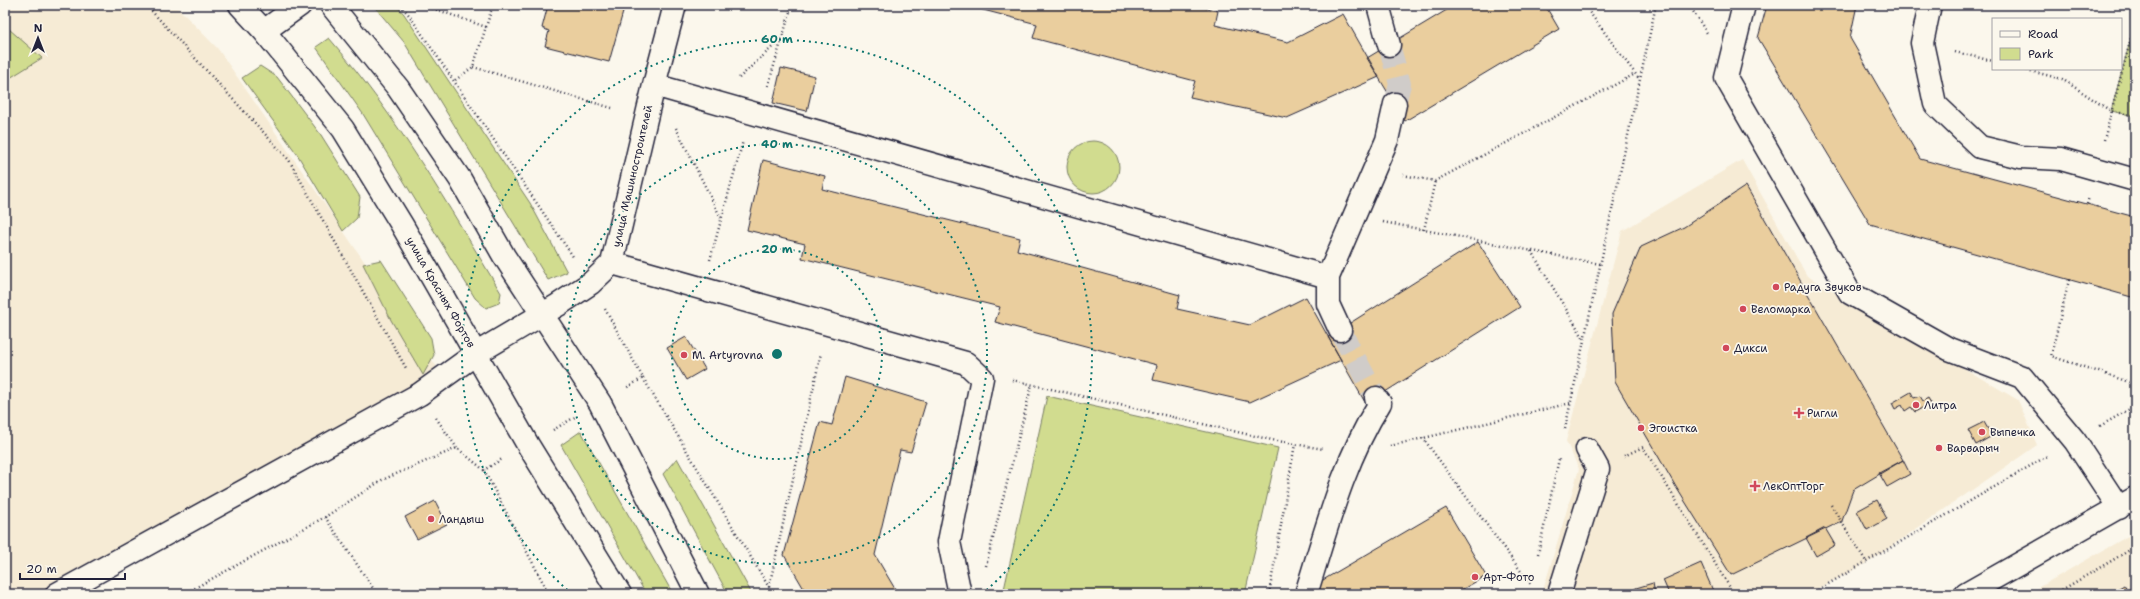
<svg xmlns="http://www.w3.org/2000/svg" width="2140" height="599" font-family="'Shantell Sans',sans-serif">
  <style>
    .built { fill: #f6ebd5 }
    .green { fill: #d1dc8f; stroke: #7a7f65 }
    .building { fill: #eace9e; stroke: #22223b }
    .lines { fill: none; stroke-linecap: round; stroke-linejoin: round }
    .minor-tunnel { stroke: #d0ccc9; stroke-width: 22; stroke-dasharray: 22 11; stroke-linecap: butt }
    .minor-casing { stroke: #22223b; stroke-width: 25 }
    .path { stroke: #22223b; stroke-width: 2.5; stroke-dasharray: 1 3; stroke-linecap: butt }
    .minor { stroke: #fbf7ec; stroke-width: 22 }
    .ring { fill: none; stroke: #0f766e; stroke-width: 2; stroke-dasharray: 2 4 }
    .poi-dot { fill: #d1495b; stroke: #fbf7ec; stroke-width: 1.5 }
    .labels { text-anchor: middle; stroke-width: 3.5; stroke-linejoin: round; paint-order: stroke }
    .street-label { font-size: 11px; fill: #22223b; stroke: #fbf7ec }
    .poi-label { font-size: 11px; fill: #22223b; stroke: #fbf7ec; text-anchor: start }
    .centre { fill: #0f766e; stroke: #fbf7ec; stroke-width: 2 }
    .ring-label { font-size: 12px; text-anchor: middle; font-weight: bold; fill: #0f766e; stroke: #fbf7ec; stroke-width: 3.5; stroke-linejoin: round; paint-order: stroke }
  </style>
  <rect width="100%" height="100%" fill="#fbf7ec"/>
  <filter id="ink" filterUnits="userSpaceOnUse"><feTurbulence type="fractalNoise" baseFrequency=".025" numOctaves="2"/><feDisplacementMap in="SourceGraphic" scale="8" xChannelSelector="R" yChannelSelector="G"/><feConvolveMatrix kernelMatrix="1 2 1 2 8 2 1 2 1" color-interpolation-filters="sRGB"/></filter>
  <g filter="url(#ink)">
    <path class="built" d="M5,5H175L218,49L450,386L75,594H5Z
      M1742,160L1807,276L2018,400L2037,445L1867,563L1807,594H1542L1579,469L1566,441L1622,231Z
      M2128,536L2135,549V594H2027Z"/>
    <path class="green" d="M373,5H396L404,14L530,203L567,272L548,280L404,42Z
      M2135,23V116L2111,111Z
      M9,29L42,58L5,81V33Z
      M329,38C397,116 448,205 501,293L499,303L486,308L475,298L363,114L316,47Z
      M260,66L277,77L321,135L360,197L357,218L343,231L297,154L242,78Z
      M1067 167a26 26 0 1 1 52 0a26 26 0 1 1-52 0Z
      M381,260L431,338L434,355L423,375L391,320L363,264Z
      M1047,396L1278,448L1245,594H1003Z
      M581,431L673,594H646L561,445Z
      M677,458L752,594H728L663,474Z"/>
    <path class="building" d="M548,5H625L609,62L545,46L549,31L542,28Z
      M964,5H1195L1218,11L1215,25L1288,42L1343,14L1379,77L1287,118L1190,97L1195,81L1033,38L1037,24Z
      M1455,5H1545L1559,29L1405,121L1367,58Z
      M1767,5H1857L1850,38L1920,159L2135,217V298L1870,224L1758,38Z
      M781,68L815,76L807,111L773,103Z
      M763,160L825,176L822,189L1020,238L1017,250L1180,295L1177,309L1250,325L1306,297L1341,360L1250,402L1153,380L1157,365L995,322L1000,307L802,258L805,244L747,230Z
      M1746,186L1903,460L1853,490L1842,521L1731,575L1676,487L1615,382L1612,314L1641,247L1684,227Z
      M1478,242L1520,307L1366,404L1328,337Z
      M686,337L705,369L686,380L667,348Z
      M845,377L926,402L911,452L900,450L875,555L898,594H807L784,555L820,422L832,425Z
      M1911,392L1914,398L1920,396L1923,401L1928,398L1931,403L1915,412L1911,407L1905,411L1902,405L1895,409L1892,403Z
      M1984,422L1992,436L1976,445L1968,430Z
      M1903,460L1910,474L1887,487L1879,473Z
      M1877,500L1887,519L1867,530L1857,511Z
      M435,501L447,524L417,539L405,517Z
      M1446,508L1486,576L1454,594H1315L1311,587Z
      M1825,528L1835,545L1816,556L1806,538Z
      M1701,563L1714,593L1669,594L1663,580Z
      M1653,583L1655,594H1628L1636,588Z
      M2124,585L2129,594H2109Z"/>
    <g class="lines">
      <path class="minor-tunnel" d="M1389,45L1400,84L1395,104
        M1340,330L1376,398"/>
      <g class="minor-casing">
        <path id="minor" d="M240,5L264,31L343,129L402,225L528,445L620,594
          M331,5L398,88L460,179L504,256L600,403L698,594
          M1378,5L1389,45
          M1744,5L1726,78L1850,293L1949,349L2022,377L2075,441L2119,508
          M1930,5L1922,43L1935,104L1980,147L2021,157L2061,159L2135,180
          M264,31L300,5
          M654,85L1328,277
          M612,263L966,363L982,378L949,542L960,594
          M1340,330L1328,304V277L1387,140L1395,104
          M57,594L420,394L477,353L558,305L591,283L612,263L654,85L675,5
          M1306,594C1326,530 1344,460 1380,403L1376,398
          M1559,594L1598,469L1587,449
          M1966,594L2135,498"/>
      </g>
      <path class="path" d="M146,5L289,160L406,368
        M400,5L409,15L574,258
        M430,5L432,8L486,27L473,67L454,81
        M1587,5L1590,13L1640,80
        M1689,5L1707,33
        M486,27L493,5
        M1955,52L1993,61
        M473,67L612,108
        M2023,69L2062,79L2111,111L2135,116
        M739,78L781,39
        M768,86L792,5
        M676,128L721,218
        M2104,140L2135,23
        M1403,175L1435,181L1635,74
        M2087,204L2089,197
        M1383,222L1600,264
        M1424,230L1435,181
        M1531,251L1584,339
        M710,260L743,141
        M2069,280L2051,356L2135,384
        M605,309L643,378L626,388
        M643,378L773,594
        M1012,380L1272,440L1323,449
        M436,418L457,448
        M2100,426L2135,406
        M1565,429L1656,5
        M553,430L575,417
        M1423,438L1531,585
        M1390,446L1571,403
        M1624,456L1643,447L1734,594
        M484,470L549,594
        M1831,505L1867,563
        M325,517L377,594
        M1538,554L1559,459
        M986,566L1032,384
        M769,587L821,353
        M184,594L325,517L382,480L457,448L484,470L502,459
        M1269,594L1295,444
        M1811,594L2049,455
        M2055,594L2135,547"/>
      <use href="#minor" class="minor"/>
    </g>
  </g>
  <g class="ring">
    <circle cx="777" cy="354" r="105"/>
    <circle cx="777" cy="354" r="210"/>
    <path d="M572 594A315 315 0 1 1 982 594"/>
  </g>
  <g class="poi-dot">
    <circle cx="1776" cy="287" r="4"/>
    <circle cx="1743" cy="309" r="4"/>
    <circle cx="1726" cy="348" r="4"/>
    <circle cx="684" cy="355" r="4"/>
    <circle cx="1916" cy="405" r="4"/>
    <path d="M1797 407h4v4h4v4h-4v4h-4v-4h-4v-4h4z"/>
    <circle cx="1641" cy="428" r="4"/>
    <circle cx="1982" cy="432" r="4"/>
    <circle cx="1939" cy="448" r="4"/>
    <path d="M1753 480h4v4h4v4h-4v4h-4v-4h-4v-4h4z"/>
    <circle cx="431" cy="519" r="4"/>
    <circle cx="1475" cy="577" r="4"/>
  </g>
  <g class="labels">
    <g class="street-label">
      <text transform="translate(632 176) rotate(-77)" y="4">улица Машиностроителей</text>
      <text transform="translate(441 292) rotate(60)" y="4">улица Красных Фортов</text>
    </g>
    <g class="poi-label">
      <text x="1784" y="291">Радуга Звуков</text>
      <text x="1751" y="313">Веломарка</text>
      <text x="1734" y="352">Дикси</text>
      <text x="692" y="359">M. Artyrovna</text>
      <text x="1924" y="409">Литра</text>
      <text x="1807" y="417">Ригли</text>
      <text x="1649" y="432">Эгоистка</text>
      <text x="1990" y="436">Выпечка</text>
      <text x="1947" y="452">Варварыч</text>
      <text x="1763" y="490">ЛекОптТорг</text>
      <text x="439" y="523">Ландыш</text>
      <text x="1483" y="581">Арт-Фото</text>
    </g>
  </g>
  <circle cx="777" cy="354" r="6" class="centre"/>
  <g class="ring-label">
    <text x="777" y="43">60 m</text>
    <text x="777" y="148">40 m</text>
    <text x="777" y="253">20 m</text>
  </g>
  <rect width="2140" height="599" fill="none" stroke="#fbf7ec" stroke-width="20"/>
  <rect x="10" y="10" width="2120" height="579" fill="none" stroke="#22223b" stroke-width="1.5" filter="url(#ink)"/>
  <rect x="1992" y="18" width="130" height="52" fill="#fbf7ec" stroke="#a4a2a5"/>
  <rect x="2000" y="31" width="20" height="6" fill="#fbf7ec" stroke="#a4a2a5"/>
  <text x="2028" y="38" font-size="12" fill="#22223b">Road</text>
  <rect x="2000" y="48" width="20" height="12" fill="#d1dc8f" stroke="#a4a2a5"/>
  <text x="2028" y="58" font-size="12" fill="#22223b">Park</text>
  <g transform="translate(38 38)" stroke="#fbf7ec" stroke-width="3" paint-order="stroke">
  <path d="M0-3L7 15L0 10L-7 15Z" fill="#22223b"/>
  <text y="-6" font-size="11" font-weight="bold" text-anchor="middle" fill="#22223b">N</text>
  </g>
  <path d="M20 573v6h105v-6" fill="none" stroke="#22223b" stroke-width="2"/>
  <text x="26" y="573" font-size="12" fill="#22223b" stroke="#fbf7ec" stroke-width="3" paint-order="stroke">20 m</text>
</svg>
